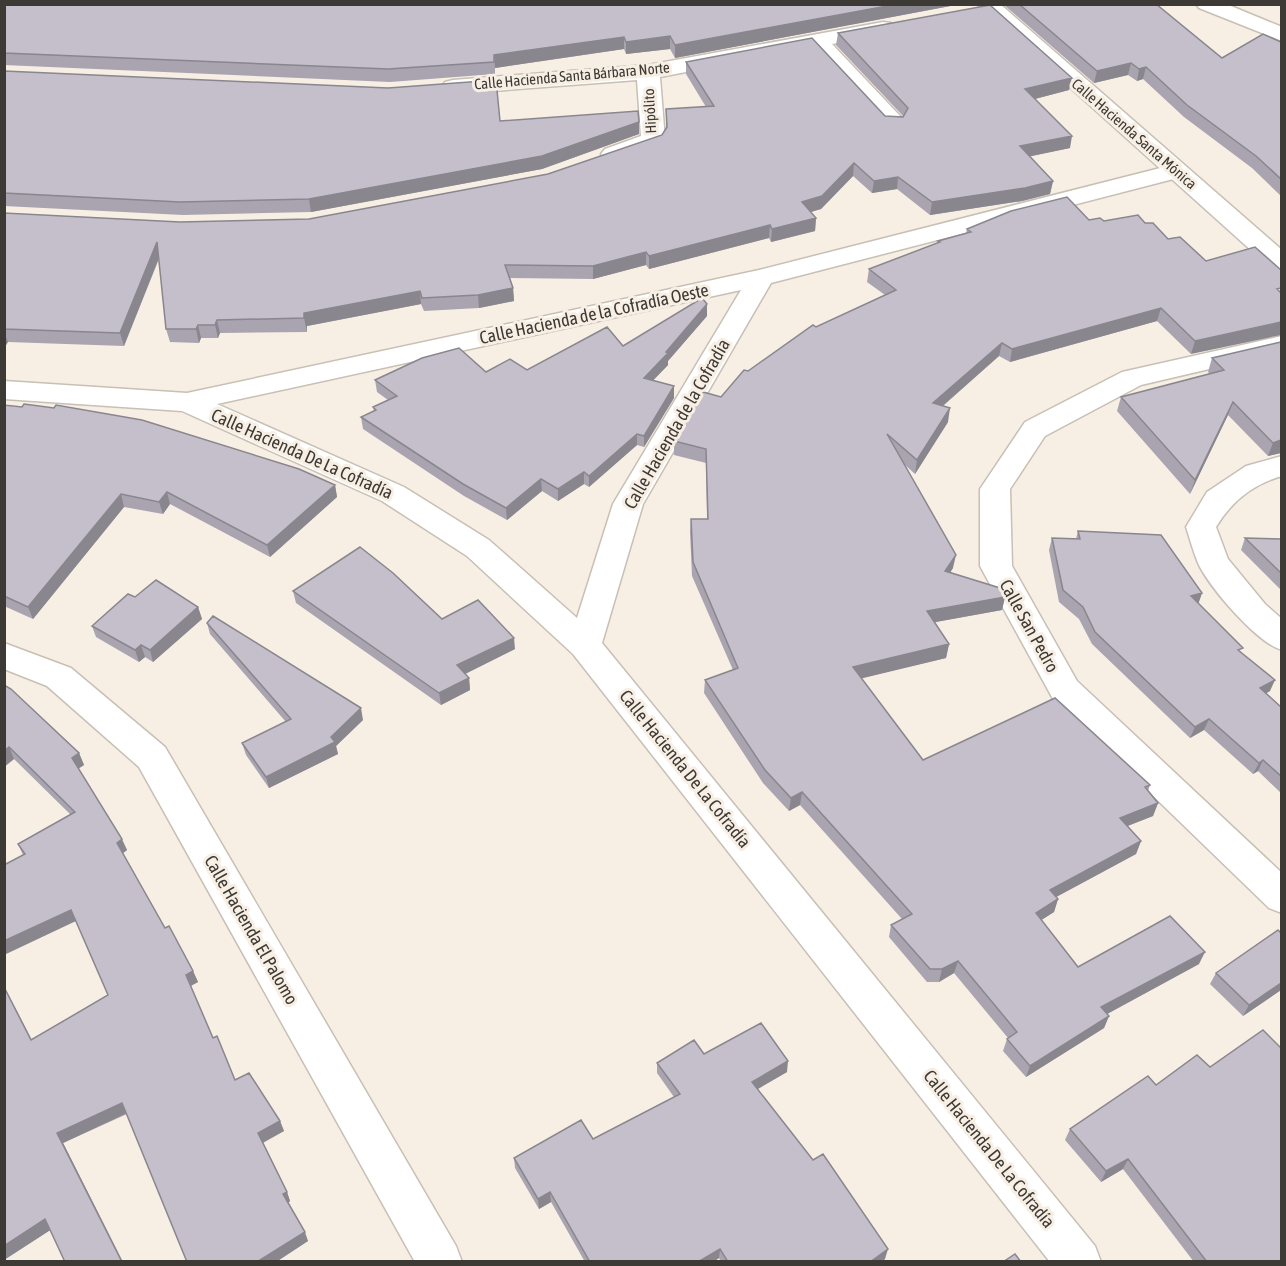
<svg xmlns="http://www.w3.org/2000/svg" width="1286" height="1266" font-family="'Asap Condensed',sans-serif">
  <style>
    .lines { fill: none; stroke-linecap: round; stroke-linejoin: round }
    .street-casing { stroke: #c8bfb5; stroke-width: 3 }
    .secondary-casing { stroke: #c8bfb5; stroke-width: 3 }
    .street { fill: #fff; fill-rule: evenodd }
    .secondary { fill: #fff; fill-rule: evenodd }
    .wall { fill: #a9a4af }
    .shaded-wall { fill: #89868e }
    .building { fill: #c4bfcb; stroke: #89868e; stroke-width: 1.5 }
    .labels { text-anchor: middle; stroke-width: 6; stroke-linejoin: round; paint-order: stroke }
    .far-street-label { font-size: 15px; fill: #3d3935; stroke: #f7eee4 }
    .street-label { font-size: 18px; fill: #3d3935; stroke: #f7eee4 }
  </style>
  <rect width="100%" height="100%" fill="#f7eee4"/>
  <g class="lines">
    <g class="street-casing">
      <path id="street" d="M1196,4H1226L1282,27V41L1199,8Z
        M883,22L891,23L894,28L891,33L832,44L901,117L905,122L901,127H885L811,48L660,77L665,140L661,145L613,161L605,159L601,154L605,149L641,136L637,80L453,94L445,92L442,87L445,82L453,80L648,65Z
        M1176,164L1185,166L1188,171L1185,176L771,283L643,504L602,643L1095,1246L1101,1262H1050L573,654L467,556L382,501L182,411L4,399V381L187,393L759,270ZM741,290L613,504L577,618L489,540L404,487L217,404Z
        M1282,336V352L1141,385L1045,436L1010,489L1012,566L1077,681L1282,873V913L1269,908L1053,699L980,566V489L1025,422L1122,372Z
        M1282,456V476C1253,484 1231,502 1216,527L1228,559L1265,604L1282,619V650C1257,643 1209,587 1198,563C1193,551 1190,539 1186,527L1207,492L1246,466Z
        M4,643L71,668L165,747L456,1246L462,1262H415L139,767L47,686L4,669Z"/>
    </g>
    <g class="secondary-casing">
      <path id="secondary" d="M977,4H1000L1282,250V272L1273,270Z"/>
    </g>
    <use href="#street" class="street"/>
    <use href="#secondary" class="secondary"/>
  </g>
  <path class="wall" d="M4,4H961L675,58L670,49L626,54L624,49L495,68V74L390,82L4,65Z
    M1003,4H1156L1222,58L1281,42V196L1252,168L1184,117L1143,79L1137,81L1128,75L1094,83Z
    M838,33L1069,90L1035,99L1070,148L1030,156L1053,181L1050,194L1022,201L930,215L897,189L872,193L853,176L821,209L810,212L816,218L815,231L771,242L769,238L649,269L646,265L593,279L510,278L513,288L514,301L479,308L424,311L421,304L307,326V332L220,333L218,338H201L199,343L170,342L166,329L159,259L124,346L8,342L6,345H4V213L180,222L309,219L548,174L662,135L666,129V109L706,107L686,74V62L885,116H903L836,45Z
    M4,71L500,121L639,134L542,169L311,212L183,215L4,206Z
    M1089,220L1145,223L1168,239L1206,261L1255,247L1191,354L1157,321L1010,362L999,356L943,406L948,422L915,474L904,464L953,568L950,572L1005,597L1002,610L935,622L949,644L946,658L861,678L923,760L1150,785L1148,791L1158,803L1153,816L1127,826L1141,841L1136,854L1056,897L1058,899L1054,912L1041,920L1078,967L1199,964L1107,1014L1109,1016L1104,1028L1026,1077L1003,1051L1007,1039L1008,1038L954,973L939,982H927L889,937L891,925L902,919L800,805L789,811L763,783L704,693L705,680L733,670L692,576L690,532L691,519H707L706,463L674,455V441L748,371L816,327L885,295L867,282L869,269L937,243L938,241L966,233L967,229Z
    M707,316L668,361V365L653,380L674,398L644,447L637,445L589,487L584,484L558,501L542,491L507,520L464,496L363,429L361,417L374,411L373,407L388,400L377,392L375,380L486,372L527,370L623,346Z
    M1281,342V453L1268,456L1228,415L1190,494L1117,411L1121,397L1210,374L1208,372L1212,358Z
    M4,405L335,485L337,497L270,557L170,504L163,514L124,507L33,619L4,606Z
    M1078,531L1202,593L1198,603L1241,652L1270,691L1266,693L1281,707V793L1258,771L1253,774L1204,730L1190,738L1092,644L1079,619L1059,602L1049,550L1052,538L1076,539Z
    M1245,538L1281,539V590L1241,550Z
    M293,591L442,619L515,649L465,674L469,678L470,690L441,705L296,603Z
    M135,597L198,607L202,619L153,662L145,657L139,662L96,637L92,626Z
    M207,623L363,720L336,746L338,754L269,788L246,755L242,743L286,722L210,634Z
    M4,685L79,753L84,765L78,769L127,850L123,853L165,928L193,971L198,982L191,986L213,1038L235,1080L280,1121L284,1131L263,1143L287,1192L290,1201L288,1203L308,1241L276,1262H187L127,1114L63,1143L123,1262H65L50,1230L4,1260V986L32,1040L108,995L76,921L23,855L18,844L71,815L14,759L4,767Z
    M1281,933V990L1243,1016L1210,984L1216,973Z
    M704,1054L787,1072L757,1089L885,1259L881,1262H721L719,1258L713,1262H585L551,1202L539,1209L515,1168L514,1158L593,1139L674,1097L657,1073V1063Z
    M1210,1067L1281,1262H1194L1123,1169L1101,1182L1065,1140L1070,1129L1156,1085Z"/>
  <path class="shaded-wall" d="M898,4H961L675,58V45Z
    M670,36V49L626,54V42Z
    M624,37V49L495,68L494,55Z
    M1131,63L1128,75L1094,83L1097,71Z
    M1146,67L1143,79L1137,81L1139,69Z
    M1072,78L1069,90L1023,102L1025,89Z
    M639,122V134L542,169L311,212L309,199Z
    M1072,136L1070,148L1018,159L1020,146Z
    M854,163L853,176L821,209L801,215L802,202Z
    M898,177L897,189L872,193L874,181Z
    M1053,181L1050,194L1022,201L930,215L932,202Z
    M816,218L815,231L771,242L772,229Z
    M770,225L769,238L649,269V256Z
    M157,242L160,255L124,346L120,333Z
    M646,252V265L593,279V266Z
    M513,288L514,301L479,308L478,295Z
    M420,291L421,304L307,326V332L304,318V313Z
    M707,304V316L668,361V365L644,390V378Z
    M1161,308L1157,321L1010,362L1012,349Z
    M217,320L220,333L218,338L215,325Z
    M1281,322V335L1191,354L1195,341Z
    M198,325L201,338L199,343L196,329Z
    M4,332L8,342L6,345L4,340Z
    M1002,343L999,356L931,416L933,403Z
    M674,386V398L644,447V436Z
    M1233,402L1228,415L1190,494L1195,480Z
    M950,408L948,422L915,474L917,460Z
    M637,434V445L589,487V476Z
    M1281,440V453L1268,456L1273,443Z
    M584,472V484L558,501V489Z
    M541,479L542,491L507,520L506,508Z
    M335,485L337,497L270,557L267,545Z
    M167,492L170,504L163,514L159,502Z
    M121,494L124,507L33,619L28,607Z
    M956,555L953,568L943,584L945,571Z
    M1202,593L1198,605L1191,596Z
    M1005,597L1002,610L925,624L927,611Z
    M198,607L202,619L153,662L150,650Z
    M514,638L515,649L459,677L457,665Z
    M949,644L946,658L851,681L853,667Z
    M141,645L145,657L139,662L135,650Z
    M469,678L470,690L441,705L439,693Z
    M1275,680L1270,691L1255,700L1260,688Z
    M361,708L363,720L336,746L338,754L269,788L266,777L331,737Z
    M1209,719L1204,730L1190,738L1195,727Z
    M9,747L14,759L4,767V751Z
    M79,753L84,765L76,770L72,758Z
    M1263,760L1258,771L1253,774L1259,763Z
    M802,792L800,805L789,811L791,798Z
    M1158,803L1153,816L1115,831L1120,818Z
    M122,839L127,850L122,854L117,843Z
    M1141,841L1136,854L1045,903L1050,890Z
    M1058,899L1054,912L1032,926L1036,913Z
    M71,910L76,921L4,955V941Z
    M1205,952L1199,964L1096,1020L1101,1007Z
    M958,961L954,973L939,982L942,969Z
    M193,971L198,982L190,986L186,975Z
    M1281,983V990L1243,1016L1249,1005Z
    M1109,1016L1104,1028L1026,1077L1030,1066Z
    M788,1061L787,1072L751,1093L752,1082Z
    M122,1103L127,1113L63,1143L123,1262L57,1133Z
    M280,1121L284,1131L262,1143L258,1133Z
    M1128,1159L1123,1169L1101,1182L1106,1171Z
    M287,1192L290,1201L287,1204L283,1194Z
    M550,1192L551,1202L539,1209L538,1199Z
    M45,1219L52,1229L4,1260V1246Z
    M305,1232L308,1241L276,1262H257Z
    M720,1249L719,1258L713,1262H698Z
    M888,1249L885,1259L881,1262H870Z"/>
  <path class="building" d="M4,4H898L675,45L670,36L626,42L624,37L494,55V62L388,69L4,53Z
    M1019,4H1156L1222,58L1263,34L1281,42V179L1256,156L1187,105L1146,67L1139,69L1131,63L1097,71Z
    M990,5L1072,78L1025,89L1072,136L1020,146L1053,181L1025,188L932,202L898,177L874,181L854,163L822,196L802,202L816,218L772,229L770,225L649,256L646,252L593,266L505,265L513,288L478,295L422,298L420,291L304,313V318L217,320L215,325H198L196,329H166L157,242L120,333L4,329V213L180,222L309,219L548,174L662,135L667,127L666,109L714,106L686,62L812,38L885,116L903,117L908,108L838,33Z
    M4,71L388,88L496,80L500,121L638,111L639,122L542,156L309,199L180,202L4,193Z
    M1067,197L1089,220L1100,218L1104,221L1138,215L1145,223H1153L1168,239L1180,237L1206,261L1255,247L1281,270V288L1277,289L1281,293V322L1195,341L1161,308L1012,349L1002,343L933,403L950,408L917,460L887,434L956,555L945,571L1000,588L1005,597L927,611L949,644L853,667L923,760L1055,698L1150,785L1145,787L1158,803L1120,818L1141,841L1050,890L1058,899L1036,913L1078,967L1170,916L1205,952L1101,1007L1109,1016L1030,1066L1007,1039L1017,1032L958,961L942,969H930L891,925L912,914L802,792L791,798L765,770L705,680L738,668L693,562L691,519H708L706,449L674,441L703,392L721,397L744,370L748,371L813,325L816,327L896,290L869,269L940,242L938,241L971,232L967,229L1011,211Z
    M702,298L707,304L666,352L668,353L644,378L674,386L644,436L637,434L589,476L584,472L558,489L541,479L506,508L463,484L361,417L376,410L373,407L397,396L375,380L422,358L459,348L486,372L510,359L527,370L607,327L623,346Z
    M1281,342V440L1273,443L1233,402L1195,480L1121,397L1224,370L1212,358Z
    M24,404L54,408L56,405L142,420L299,469L335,485L267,545L167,492L159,502L121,494L28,607L4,596V405L22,407Z
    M1078,531L1161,535L1202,593L1191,596L1243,648L1238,650L1275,680L1260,688L1281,707V776L1263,760L1259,763L1209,719L1195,727L1095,632L1083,607L1063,590L1052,538L1080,539Z
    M1245,538L1281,539V573Z
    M360,547L393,573L442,619L478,600L514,638L457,665L469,678L439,693L293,591Z
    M156,580L198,607L150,650L141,645L135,650L92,626L128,594L135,597Z
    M213,616L361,708L331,737L335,742L266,777L242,743L291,719L207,623Z
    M4,685L11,689L79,753L72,758L122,839L117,843L165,928L169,926L193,971L186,975L213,1038L217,1036L235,1080L249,1073L280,1121L258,1133L287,1192L283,1194L305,1232L257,1262H187L122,1103L57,1133L122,1262H65L45,1219L4,1246V987L31,1040L108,995L71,910L4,941V865L25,854L18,844L75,812L9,747L4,751Z
    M1278,930L1281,933V983L1249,1005L1216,973Z
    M761,1023L788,1061L752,1082L813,1160L823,1154L888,1249L870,1262H728L720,1249L698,1262H590L550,1192L538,1199L514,1158L581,1120L593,1139L680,1094L657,1063L694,1040L704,1054Z
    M1263,1030L1281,1048V1262H1207L1128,1159L1106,1171L1070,1129L1148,1076L1156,1085L1197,1055L1210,1067Z
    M1015,1254L1021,1262H1003Z"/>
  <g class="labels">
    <g class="far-street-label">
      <text transform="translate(572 76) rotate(-5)" y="5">Calle Hacienda Santa Bárbara Norte</text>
      <text transform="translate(650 111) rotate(-93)" y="5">Hipólito</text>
      <text transform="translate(1134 134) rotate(41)" y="5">Calle Hacienda Santa Mónica</text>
    </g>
    <g class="street-label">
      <text transform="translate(594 314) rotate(-12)" y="6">Calle Hacienda de la Cofradía Oeste</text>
      <text transform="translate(677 424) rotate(-60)" y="6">Calle Hacienda de la Cofradía</text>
      <text transform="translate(302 454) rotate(24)" y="6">Calle Hacienda De La Cofradía</text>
      <text transform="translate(1029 626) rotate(61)" y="6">Calle San Pedro</text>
      <text transform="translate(685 769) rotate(51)" y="6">Calle Hacienda De La Cofradía</text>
      <text transform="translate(251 930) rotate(60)" y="6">Calle Hacienda El Palomo</text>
      <text transform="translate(989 1149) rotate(51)" y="6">Calle Hacienda De La Cofradía</text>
    </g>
  </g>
  <rect width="1286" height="1266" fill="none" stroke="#3d3935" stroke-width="12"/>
</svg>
